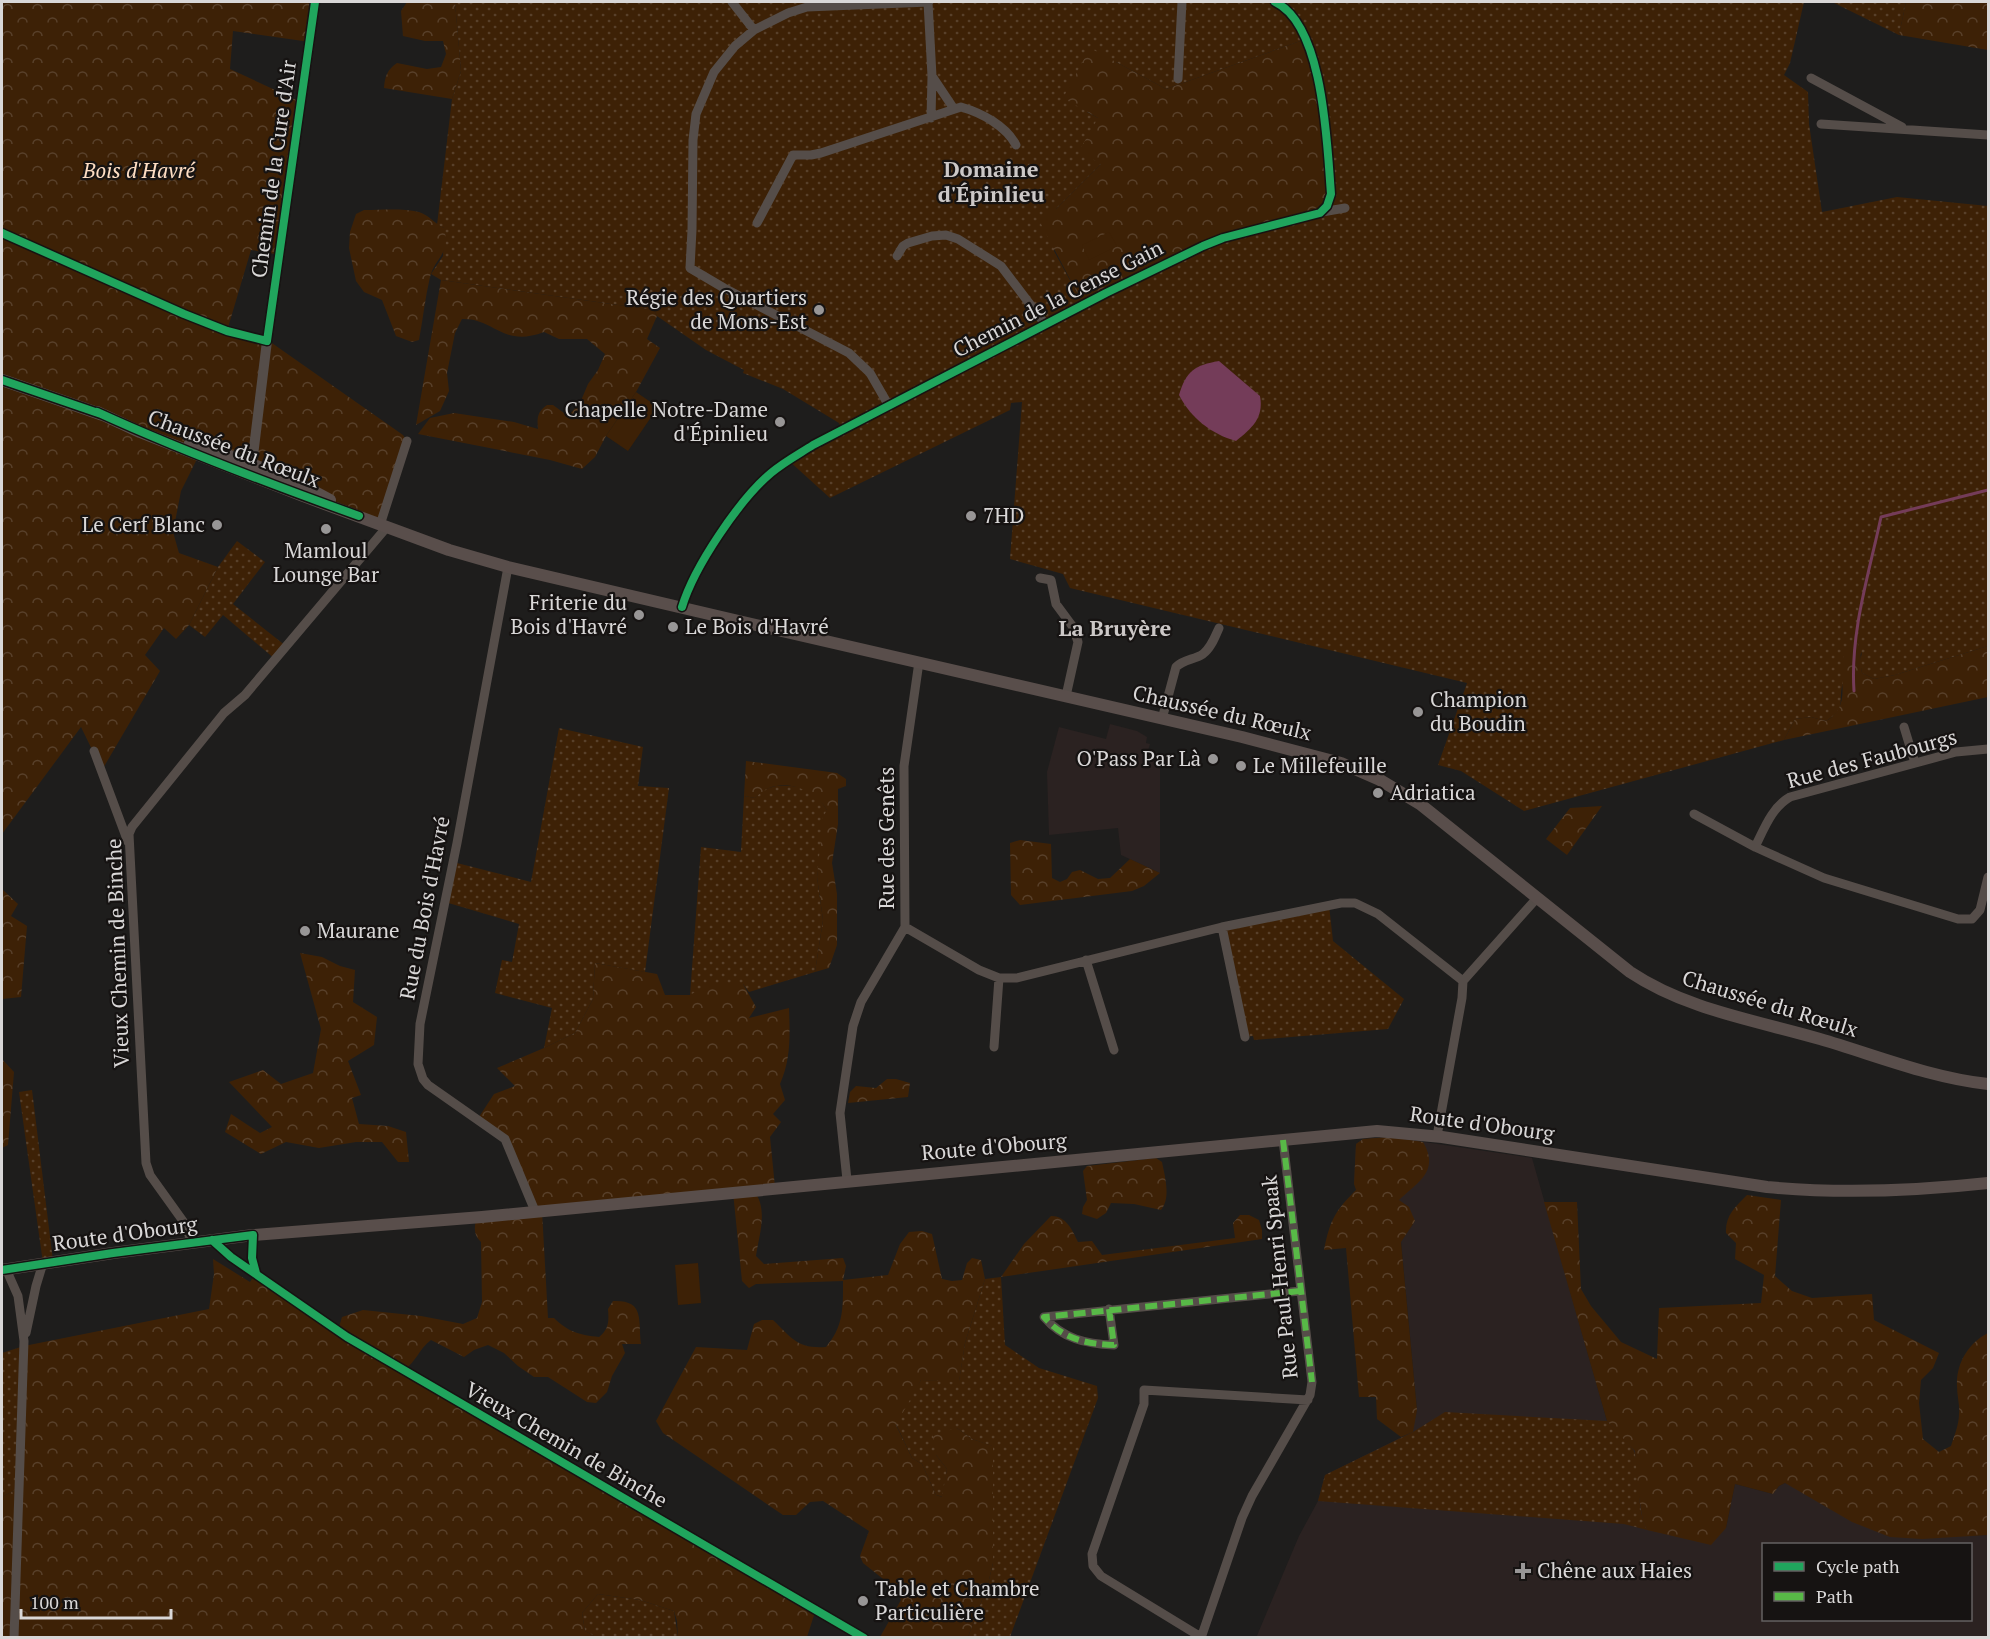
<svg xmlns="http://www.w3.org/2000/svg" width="1990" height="1639" font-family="'PT Serif',serif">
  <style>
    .built { fill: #2b2221; fill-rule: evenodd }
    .grass { fill: url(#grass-dots); fill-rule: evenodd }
    .forest { fill: url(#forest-crowns) }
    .pitch { fill: #3d2106 }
    .water { fill: #743c59 }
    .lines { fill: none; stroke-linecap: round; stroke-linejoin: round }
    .stream { stroke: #743c59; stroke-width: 3 }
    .minor { stroke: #554d49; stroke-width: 9 }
    .tertiary { stroke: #554d49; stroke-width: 10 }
    .secondary { stroke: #594e4b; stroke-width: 12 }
    .quiet { stroke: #58b947; stroke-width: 6; stroke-dasharray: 12 6; stroke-linecap: butt }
    .cycleway-casing { stroke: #161312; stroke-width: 11 }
    .cycleway { stroke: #20a55d; stroke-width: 8 }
    .poi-dot { fill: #989696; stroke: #161312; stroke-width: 2 }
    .labels { text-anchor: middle; stroke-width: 4.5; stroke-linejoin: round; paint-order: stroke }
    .street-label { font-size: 21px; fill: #d9d7d7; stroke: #161312 }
    .park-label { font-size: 21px; font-style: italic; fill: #fdddc3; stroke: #161312 }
    .poi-label { font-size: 21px; fill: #d9d7d7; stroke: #161312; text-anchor: start }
    .neighbourhood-label { font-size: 22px; font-weight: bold; fill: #ccc8c7; stroke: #161312 }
  </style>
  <defs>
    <pattern id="grass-dots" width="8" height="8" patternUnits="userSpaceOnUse" patternTransform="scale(1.5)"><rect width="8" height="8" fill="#3d2106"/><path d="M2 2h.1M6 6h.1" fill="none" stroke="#58402a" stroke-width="1.8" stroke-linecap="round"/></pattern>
    <pattern id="forest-crowns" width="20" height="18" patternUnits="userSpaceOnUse" patternTransform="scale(1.5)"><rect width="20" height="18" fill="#3d2106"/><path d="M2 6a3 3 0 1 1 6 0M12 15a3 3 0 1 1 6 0" fill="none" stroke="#58402a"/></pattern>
  </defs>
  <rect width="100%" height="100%" fill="#1e1d1c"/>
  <path class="built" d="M1110,724L1137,731L1147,737L1146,743L1150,744L1148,751L1160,754V873L1121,855L1118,828L1049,835L1047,772L1059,727L1106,739Z
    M1390,1137L1532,1158L1607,1421L1726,1528L1735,1484L1773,1494L1779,1486L1785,1483L1958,1536L1988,1535V1637L1256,1638L1299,1536L1318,1501L1325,1475L1412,1432L1417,1410L1401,1241L1415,1221L1354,1184L1356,1144L1363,1139ZM1764,1544H1970V1620H1764Z"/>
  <path class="grass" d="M455,2H1804L1790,63L1784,75L1808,92L1809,124L1822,212L1897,197L1988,206V646L1895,675L1874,679L1862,673L1860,662L1862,652C1856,662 1849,671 1844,681C1836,699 1849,708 1826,721L1811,717L1795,719L1784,740L1524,811L1461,771L1438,765L1467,683L1070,588L1063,574L1010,559L1022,402L1011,403L1010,410L830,498L788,460L842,431L839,423L783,389L743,373L744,370L706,350L657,316L654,310L441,280L431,274L443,256L444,228L437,225L452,99L461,71ZM1306,39L1083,304L1054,251L1056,209L1101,164L1098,118L1087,112L1116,62L1166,89Z
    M1832,2H1906L1899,35Z
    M237,541L265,562L233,604L286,646L275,659L223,615L205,637L189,625L218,567Z
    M559,728L643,747L638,786L669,788L645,972L595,963L593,999L575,1033L544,1048L552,1008L495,993L502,960L512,962L519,924L445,902L453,862L531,882Z
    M776,786C801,785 813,788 827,810L817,877L823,920L815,972L749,992L743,984L690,995L701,847L741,852L744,796L755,798L762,790Z
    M1329,905L1333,941L1404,999L1388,1029L1254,1040L1253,1036L1245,1037L1222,927Z
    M32,1090L53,1261L43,1263L19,1092Z
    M1001,1277L1005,1345L1039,1368L1097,1386L1098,1398L1010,1637H968L988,1584L993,1563L992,1446L972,1439L957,1428L936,1455L947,1469L943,1497L936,1495L922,1464L912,1458L894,1420L921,1380L959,1381L965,1343L985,1279Z
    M24,1346L19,1488L2,1497V1353Z
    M1445,1412L1607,1421C1614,1429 1633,1445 1635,1454C1642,1479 1635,1505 1647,1530L1624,1524L1318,1501L1325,1475L1413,1432Z
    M598,1594L640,1600L674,1611L678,1637H596L585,1631L582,1613Z"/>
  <path class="forest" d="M2,2H315L310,42L233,31L230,69L301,102L280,255L251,250L227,331L269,341L403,435L407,441L380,525L203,447L181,491L173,532L179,553L218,567L189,625L176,639L164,628L145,655L160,671L102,770L81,727L2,834Z
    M407,2H455L461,71L452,99L384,88C385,76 387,70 397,63L427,69L441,67L446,54L443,41H425L403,36L401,11Z
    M1906,2H1988V50L1899,35Z
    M1306,39L1324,107L1327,206L1223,238L1083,304L1041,224L1051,207L1056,209L1101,164L1079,151L1098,118L1063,98L1090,48L1166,89Z
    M364,210C382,210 402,208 419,212C429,215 435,224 444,228C451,255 435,257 430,277C425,298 423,319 419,340L412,342L396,336L382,300L364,292L356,281L349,248L350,232L356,214Z
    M441,280L654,310L657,316L647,339L660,348L636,392L606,436L595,457L582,469L550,460L418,434L430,418L454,413L514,422L538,429C537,418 537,412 547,405H553L568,416L580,403L588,384L598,370L605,354L587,339H559L544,332C502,348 495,318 462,319L455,333L447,373L449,391L440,411L416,425Z
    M1858,644C1862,653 1860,662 1862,673L1874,679L1895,675L1988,646V697L1784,740L1795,719L1811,717L1826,721C1851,707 1839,683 1843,659C1844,655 1846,650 1847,645Z
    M746,761L837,773L846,779V786L838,789V824L832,863L837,894V945L829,968L815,972L823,920L817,877L823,817L827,810C812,786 776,775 755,798L744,796Z
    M1602,806L1567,855L1546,839L1570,808Z
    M1020,840L1051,844L1052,878L1060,882L1067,879L1072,872L1080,870L1098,879L1110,878L1130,859L1160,873L1144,886L1132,891L1020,905L1011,895L1010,843Z
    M2,889L18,904L11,916L27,926L21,997L2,999Z
    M300,953L322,957L340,966L355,970L353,1002L377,1017L374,1045L348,1061L361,1095L352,1098L359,1124L388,1126L406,1132L409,1162H398L382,1142H356L319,1148L286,1142L261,1154L225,1132L231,1114L260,1133L272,1127L229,1082L263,1070L281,1084L313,1073L321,1029Z
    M595,963L657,974L665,995H690L711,983L743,984L756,1007L749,1018L789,1008C790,1035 791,1059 780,1084L785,1100L773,1114L781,1122L770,1137L775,1187L753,1190C769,1208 759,1235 756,1256L764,1264L843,1258L846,1266L843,1280L888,1275L900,1244L909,1232L922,1231L932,1234L942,1279L952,1281L962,1280L967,1263L972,1258L981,1260L985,1279L965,1343L959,1382L921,1380L896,1425L912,1458L922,1464L936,1495L942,1497L947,1469L936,1455L933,1435L957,1428L972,1439L993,1446V1563L988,1584L968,1637H880L901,1600L897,1590L863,1563L860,1556L869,1531L823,1501L810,1502L796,1515H783L663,1433L656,1421L696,1347L747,1350L754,1324L762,1320H773C792,1338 797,1349 826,1347C844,1326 843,1307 843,1281L756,1284L749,1288L742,1281L733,1192L542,1211L548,1318H554C568,1332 580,1335 599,1337C609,1329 609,1321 608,1309L613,1301C645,1300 638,1319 641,1344H622L625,1353L612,1376L607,1392L596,1403L587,1402L548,1377H534L518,1366L504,1353L488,1345L474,1350L464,1357L431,1340C419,1349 416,1362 404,1370L816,1609L807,1637H678L677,1621L674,1611L640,1600L598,1594L582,1613L585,1631L596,1637L2,1638V1497L19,1488L24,1346L209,1309L214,1274L213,1259L250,1282L256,1273L339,1327L342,1317L363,1310L421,1316L463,1324L477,1318L482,1302L481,1242C474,1235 474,1229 476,1220L534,1211L505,1140L477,1120L494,1094L515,1086L497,1068L544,1048L575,1033L593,999Z
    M2,1059L14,1072L8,1145L2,1148Z
    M887,1079H896L910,1083L908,1097L848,1103L850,1092L856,1086L876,1088Z
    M1390,1137L1423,1142C1440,1171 1418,1182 1399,1200L1409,1207L1415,1221L1401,1242L1417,1410L1413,1432L1401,1437L1377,1419L1376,1397H1359L1346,1248L1324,1250C1330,1220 1335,1211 1356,1190L1354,1184L1356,1144L1363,1139Z
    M1156,1158L1162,1162C1165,1177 1171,1198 1161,1210L1134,1204L1111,1203L1106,1213L1097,1219L1082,1214L1083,1207L1087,1200L1083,1171L1087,1166Z
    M1747,1195L1781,1200L1775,1276L1792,1291L1812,1298L1872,1294L1874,1320L1939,1353L1933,1368L1921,1380L1919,1403L1923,1439L1939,1452L1951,1446C1954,1436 1959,1425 1959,1414C1960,1405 1957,1396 1957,1386C1956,1364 1968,1343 1988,1333V1535L1922,1539L1890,1537L1852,1522L1785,1483L1779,1486L1773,1494L1735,1484L1726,1528L1711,1545L1647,1530L1643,1521L1638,1491L1635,1451L1607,1421L1544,1202H1577L1581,1289L1591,1306L1621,1342L1657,1359L1659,1308L1761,1303L1764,1275L1735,1259L1736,1243L1726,1233C1725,1216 1735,1207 1747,1195Z
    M1240,1215H1249L1259,1220L1262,1230V1239L1001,1277L1024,1244L1051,1216C1066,1216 1072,1229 1078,1242L1092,1241L1102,1255L1235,1238L1233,1223Z"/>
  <path class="pitch" d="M1109,232L1117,246L1089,260L1082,245Z
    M636,392L658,407L628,451L606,436Z
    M698,1263L701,1303L678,1305L675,1265Z"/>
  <path class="water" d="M1219,361L1260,396C1264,418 1252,428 1236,441C1211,434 1191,418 1179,395C1186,371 1195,365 1219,361Z"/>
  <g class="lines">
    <path class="stream" d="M1854,691C1850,632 1869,574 1881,517L1988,490"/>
    <path class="minor" d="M732,2L754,30
      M928,2L932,76L931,118
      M932,76L954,109
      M1811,78L1902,127
      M1178,79L1182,2
      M1821,124L1988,135
      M1322,212L1345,208
      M757,223L793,155H811L821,153L961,107C982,113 1006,126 1016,145
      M897,256L903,246L908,243L932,236L946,235L958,239L1001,266L1045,324
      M889,406L870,373L849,353L724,288L690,268L692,230L693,140L696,114L714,72L735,46L754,30L788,13L807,7L929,2
      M380,525L407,441
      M508,567L457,843L420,1024L418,1064L423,1079L428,1085L505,1139L535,1211
      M1040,578L1051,580L1056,604L1073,627L1078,642L1066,696
      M682,607C694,567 739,500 771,473C784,462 799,454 813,445L1106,293L1203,246L1223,238L1320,213L1327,206L1331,194C1327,145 1324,25 1275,2
      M1162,719L1176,667C1184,659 1194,660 1203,654C1211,648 1215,637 1219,628
      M1904,727L1915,763
      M94,751L128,842
      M1694,814L1755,847C1764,829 1772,807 1790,797L1956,752L1988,749
      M1755,847L1824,878L1958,919H1972L1980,910L1988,877
      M905,927L979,970L999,978H1017L1222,927L1341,903H1355L1378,914L1463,981
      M1222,927L1245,1037
      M1086,960L1114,1050
      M994,1047L999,978
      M1437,1136L1462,998L1463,981L1537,898
      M847,1180L840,1113L853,1026L861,1002L905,927L904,766L919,662
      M253,1235L252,1258L256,1273
      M212,1240L231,1257L347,1337L864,1638
      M192,1242L183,1221L150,1175L146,1163L129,834L132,827L224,713L245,695L386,528
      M6,1269L18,1296L24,1341L14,1638
      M1109,1309L1114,1345C1086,1344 1063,1339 1044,1317L1300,1291
      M26,1333L36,1286L43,1263
      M1201,1637L1101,1576L1093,1566L1092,1554L1144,1404V1390L1308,1400
      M1201,1638L1242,1518L1252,1496L1310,1395L1312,1382L1283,1140"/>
    <path class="tertiary" d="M250,470L252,464L267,341L315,2"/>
    <path class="secondary" d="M2,380L103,415
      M97,412L140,432L303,496L449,550L508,567L743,622L1242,737L1341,763L1380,780L1420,804L1630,972C1687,1010 1755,1020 1820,1039C1875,1055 1931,1078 1988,1084
      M190,443C239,458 286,475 330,500
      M2,1270L113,1253L253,1235L482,1217L1377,1131L1442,1137L1767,1187C1841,1194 1915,1191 1988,1183"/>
    <path class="quiet" d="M1283,1140L1312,1382
      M1109,1309L1114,1345C1086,1344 1063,1339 1044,1317L1300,1291"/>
    <g class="cycleway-casing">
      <path id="cycleway" d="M2,233L184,314L227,331L267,341L315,2
        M2,380L104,415
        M97,412C182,451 270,484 359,516
        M682,607C694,567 739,500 771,473C784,462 799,454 813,445L1106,293L1203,246L1223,238L1320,213L1327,206L1331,194C1327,145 1324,25 1275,2
        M212,1240L231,1257L347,1337L864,1638
        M2,1270L113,1253L253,1235L252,1258L256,1273"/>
    </g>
    <use href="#cycleway" class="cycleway"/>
  </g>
  <g class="poi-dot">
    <circle cx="819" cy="310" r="6"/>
    <circle cx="780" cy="422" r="6"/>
    <circle cx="971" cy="516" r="6"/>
    <circle cx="217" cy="525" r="6"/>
    <circle cx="326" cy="529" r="6"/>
    <circle cx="639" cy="615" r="6"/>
    <circle cx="673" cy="627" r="6"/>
    <circle cx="1418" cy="712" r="6"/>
    <circle cx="1213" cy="759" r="6"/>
    <circle cx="1241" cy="766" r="6"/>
    <circle cx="1378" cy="793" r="6"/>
    <circle cx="305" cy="931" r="6"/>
    <path d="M1520 1562h6v6h6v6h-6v6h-6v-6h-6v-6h6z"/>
    <circle cx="863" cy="1601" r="6"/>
  </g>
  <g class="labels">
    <g class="street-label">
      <text transform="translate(274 169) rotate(-82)" y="7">Chemin de la Cure d'Air</text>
      <text transform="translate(1058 299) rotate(-27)" y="7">Chemin de la Cense Gain</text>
      <text transform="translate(234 449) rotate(21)" y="7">Chaussée du Rœulx</text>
      <text transform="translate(1222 713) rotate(13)" y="7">Chaussée du Rœulx</text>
      <text transform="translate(1872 759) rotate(-15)" y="7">Rue des Faubourgs</text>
      <text transform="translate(887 838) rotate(-90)" y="7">Rue des Genêts</text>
      <text transform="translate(425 908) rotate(-79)" y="7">Rue du Bois d'Havré</text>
      <text transform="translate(118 953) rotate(-92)" y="7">Vieux Chemin de Binche</text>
      <text transform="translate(1770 1004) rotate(17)" y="7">Chaussée du Rœulx</text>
      <text transform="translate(1482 1124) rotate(8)" y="7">Route d'Obourg</text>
      <text transform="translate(994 1147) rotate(-5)" y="7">Route d'Obourg</text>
      <text transform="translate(125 1234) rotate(-8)" y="7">Route d'Obourg</text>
      <text transform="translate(1280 1277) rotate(-96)" y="7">Rue Paul-Henri Spaak</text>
      <text transform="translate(566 1445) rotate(30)" y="7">Vieux Chemin de Binche</text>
    </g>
    <g class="park-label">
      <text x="139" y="178">Bois d'Havré</text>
    </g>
    <g class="poi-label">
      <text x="807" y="305" text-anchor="end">Régie des Quartiers<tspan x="807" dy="24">de Mons-Est</tspan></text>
      <text x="768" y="417" text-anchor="end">Chapelle Notre-Dame<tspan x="768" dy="24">d'Épinlieu</tspan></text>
      <text x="983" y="523">7HD</text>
      <text x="205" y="532" text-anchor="end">Le Cerf Blanc</text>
      <text x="326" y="558" text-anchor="middle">Mamloul<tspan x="326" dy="24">Lounge Bar</tspan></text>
      <text x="627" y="610" text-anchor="end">Friterie du<tspan x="627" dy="24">Bois d'Havré</tspan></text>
      <text x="685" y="634">Le Bois d'Havré</text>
      <text x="1430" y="707">Champion<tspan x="1430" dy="24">du Boudin</tspan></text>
      <text x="1201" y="766" text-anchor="end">O'Pass Par Là</text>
      <text x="1253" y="773">Le Millefeuille</text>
      <text x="1390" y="800">Adriatica</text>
      <text x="317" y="938">Maurane</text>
      <text x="1537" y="1578">Chêne aux Haies</text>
      <text x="875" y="1596">Table et Chambre<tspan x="875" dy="24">Particulière</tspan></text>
    </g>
    <g class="neighbourhood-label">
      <text x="991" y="177">Domaine<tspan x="991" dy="25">d'Épinlieu</tspan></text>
      <text x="1115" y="636">La Bruyère</text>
    </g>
  </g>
  <rect width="1990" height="1639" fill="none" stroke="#d9d7d7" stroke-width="6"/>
  <rect x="1762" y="1543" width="210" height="78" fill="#161312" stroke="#646161" stroke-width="1.5"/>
  <rect x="1774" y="1562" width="30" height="9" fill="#20a55d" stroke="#646161" stroke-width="1.5"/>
  <text x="1816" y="1573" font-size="18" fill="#d9d7d7">Cycle path</text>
  <rect x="1774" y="1592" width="30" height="9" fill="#58b947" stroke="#646161" stroke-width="1.5"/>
  <text x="1816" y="1603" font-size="18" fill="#d9d7d7">Path</text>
  <path d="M21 1609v9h150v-9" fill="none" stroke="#d9d7d7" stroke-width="3"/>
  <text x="30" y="1609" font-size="18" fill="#d9d7d7" stroke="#161312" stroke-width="4.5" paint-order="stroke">100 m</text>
</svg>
